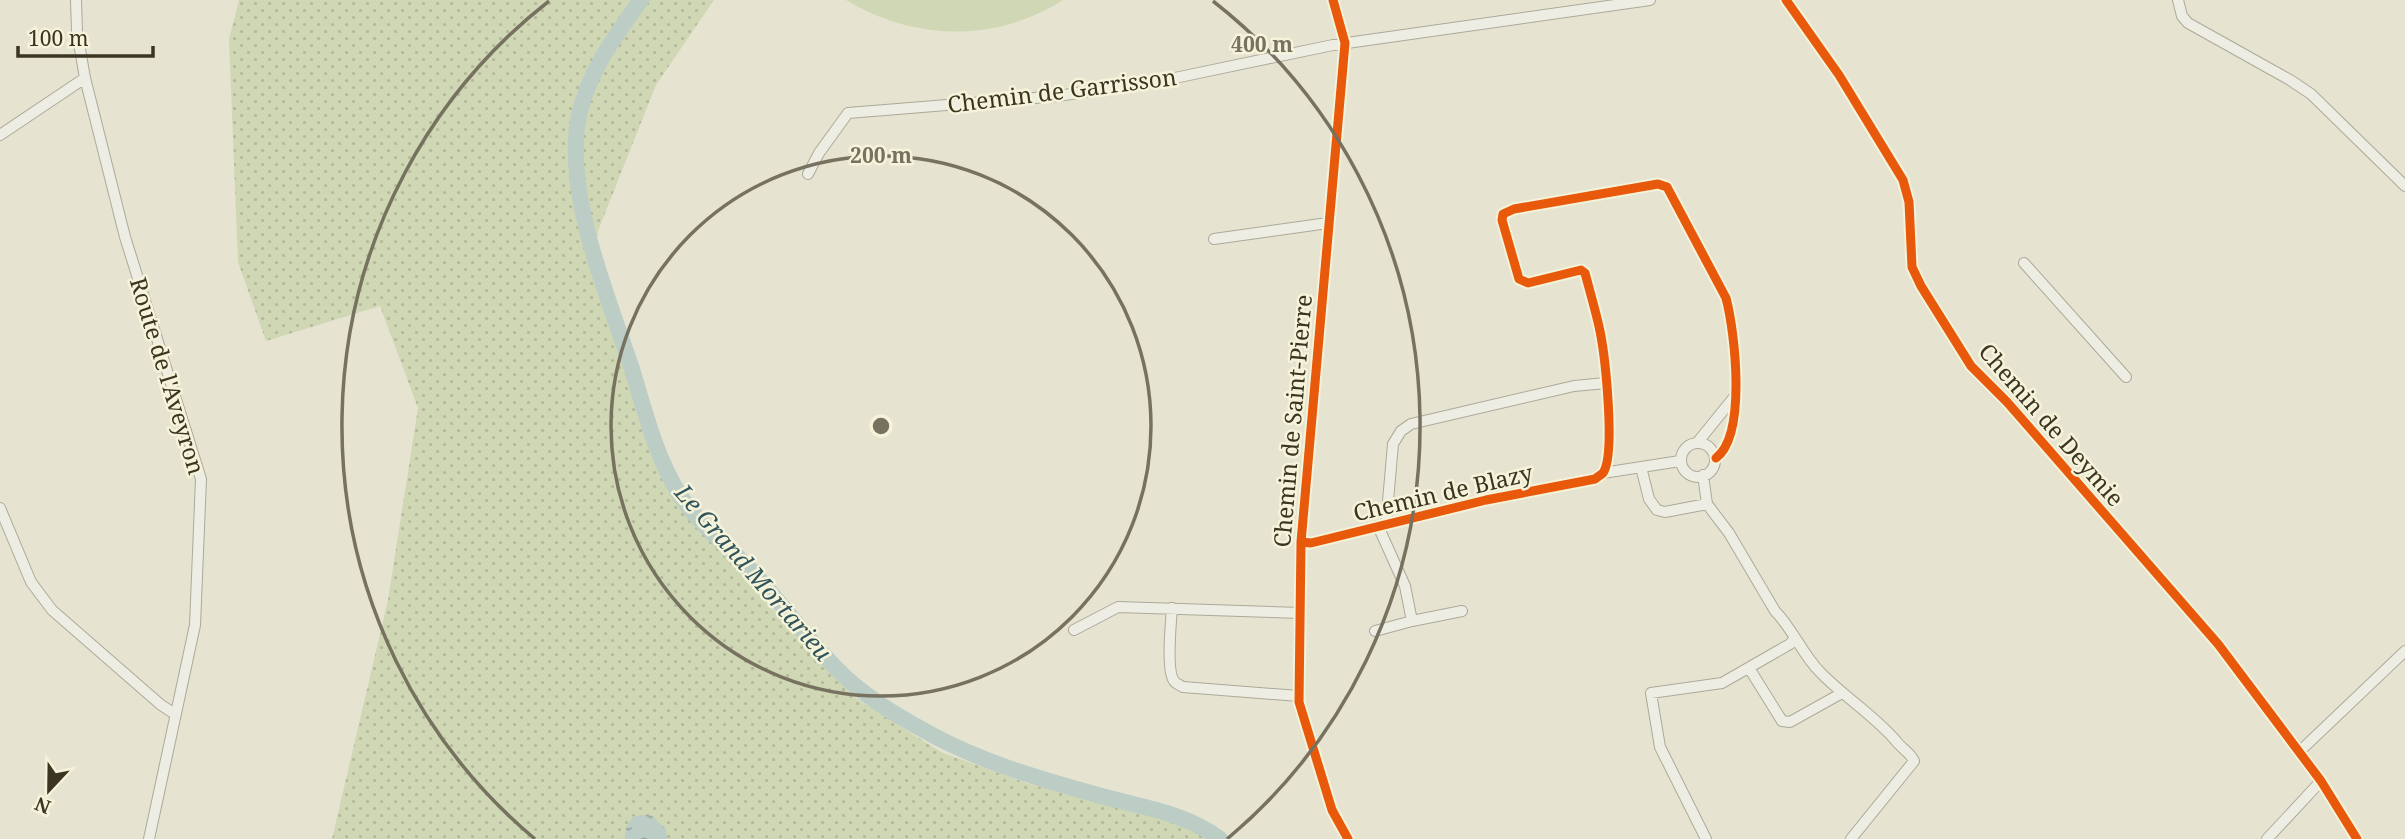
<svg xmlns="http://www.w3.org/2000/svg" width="2405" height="839" font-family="'Noto Serif',serif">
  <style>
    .grass { fill: url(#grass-dots) }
    .green { fill: #cfd7b4 }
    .water { fill: url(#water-ripples) }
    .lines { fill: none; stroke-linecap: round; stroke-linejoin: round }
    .river { stroke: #bccdc6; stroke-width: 16 }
    .minor-casing { stroke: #aca999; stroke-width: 12 }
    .minor { stroke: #eeede3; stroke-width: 10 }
    .cycleway-casing { stroke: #f5f3d9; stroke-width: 13 }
    .cycleway { stroke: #e8590c; stroke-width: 9 }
    .ring { fill: none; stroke: #77725f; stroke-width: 3.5 }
    .labels { text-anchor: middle; stroke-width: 5; stroke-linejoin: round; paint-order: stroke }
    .street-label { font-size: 23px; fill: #3b3421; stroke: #f5f3d9 }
    .water-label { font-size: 24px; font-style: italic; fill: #31545b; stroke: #f5f3d9 }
    .centre { fill: #77725f; stroke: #f5f3d9; stroke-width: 3.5 }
    .ring-label { font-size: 21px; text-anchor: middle; font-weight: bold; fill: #77725f; stroke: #f5f3d9; stroke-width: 5; stroke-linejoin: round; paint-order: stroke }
  </style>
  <defs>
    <pattern id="grass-dots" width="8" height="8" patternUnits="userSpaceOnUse" patternTransform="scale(1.75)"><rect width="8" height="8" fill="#cfd7b4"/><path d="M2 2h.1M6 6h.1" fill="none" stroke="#b3b99a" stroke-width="1.8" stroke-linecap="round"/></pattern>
    <pattern id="water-ripples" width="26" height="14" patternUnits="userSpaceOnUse" patternTransform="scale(1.75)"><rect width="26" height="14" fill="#bccdc6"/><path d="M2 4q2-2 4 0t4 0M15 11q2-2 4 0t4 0" fill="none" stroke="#9aa7a0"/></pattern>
  </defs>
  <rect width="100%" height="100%" fill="#e6e4d1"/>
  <path class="grass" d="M239,0H714L656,85L598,231L592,272L663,481L716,547L854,697L941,752L1029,784L1160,816L1210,839H332L388,600L418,408L380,306L266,341L238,262L229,39Z"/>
  <path class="green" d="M846,0H1063C995,43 914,41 846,0Z"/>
  <path class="water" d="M651,815L666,829L667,839H625L626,827L634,816Z"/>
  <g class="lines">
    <path class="river" d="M641,0C615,36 589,71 579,115C563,193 608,296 632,369C645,411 655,454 678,492C696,522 727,545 751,570C781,602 806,638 837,669C862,695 894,714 925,731C978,761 1039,779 1098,795C1140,807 1184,812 1220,839"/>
    <g class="minor-casing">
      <path id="minor" d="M76,0L77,32L85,78L125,237L201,479L195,625L149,839
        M1333,0L1345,43L1301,542L1299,702L1332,810L1348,839
        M1786,0L1839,75L1903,180L1909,202L1912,267L1921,286L1971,366L2007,402L2218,644L2321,781L2357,839
        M2178,0L2182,16L2188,23L2290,80L2311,94L2405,186
        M0,135L85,78
        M808,174L819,153L848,113L1058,96L1170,79L1333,45L1650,0
        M1214,239L1328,223
        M2024,263L2126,377
        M1697,443L1735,396
        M1681 460a17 17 0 1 1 34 0a17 17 0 1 1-34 0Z
        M1641,467L1649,499L1657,510L1665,512L1707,504
        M1603,473L1680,461
        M1703,475L1707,504L1729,533L1775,611C1793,629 1802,654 1820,672C1844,697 1874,715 1896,741C1902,749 1910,752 1914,761L1851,839
        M0,508L31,582L52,610L161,705L175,714
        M1386,524L1393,444L1401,431L1411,424L1574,386L1606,383
        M1378,526L1405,586L1412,621L1462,611
        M1301,542L1311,543L1486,500L1595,479C1596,478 1602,474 1603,473C1616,454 1605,356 1600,331C1596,312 1590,292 1585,273L1581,270L1528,283L1519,279L1502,220L1503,214L1514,209L1658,184L1667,187L1726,298C1735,332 1747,435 1716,458
        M1172,608C1171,622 1166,670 1174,681C1176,684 1180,685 1183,687L1299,696
        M1074,630L1118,607L1300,613
        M1375,631L1412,621
        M1749,668L1782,721L1790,722L1842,693
        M2299,752L2405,651
        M1706,839L1660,747L1651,693L1722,683L1790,644L1795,638
        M2267,839L2321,781"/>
    </g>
    <use href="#minor" class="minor"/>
    <g class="cycleway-casing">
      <path id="cycleway" d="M1333,0L1345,43L1301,542L1299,702L1332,810L1348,839
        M1786,0L1839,75L1903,180L1909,202L1912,267L1921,286L1971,366L2007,402L2218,644L2321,781L2357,839
        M1301,542L1311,543L1486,500L1595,479C1596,478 1602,474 1603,473C1616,454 1605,356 1600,331C1596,312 1590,292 1585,273L1581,270L1528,283L1519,279L1502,220L1503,214L1514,209L1658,184L1667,187L1726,298C1735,332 1747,435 1716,458"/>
    </g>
    <use href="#cycleway" class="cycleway"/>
  </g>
  <g class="ring">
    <circle cx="881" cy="426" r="270"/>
    <path d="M535 839A539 539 0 0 1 549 1M1213 1A539 539 0 0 1 1227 839"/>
  </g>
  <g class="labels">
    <g class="street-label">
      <text transform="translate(1062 91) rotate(-7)" y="8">Chemin de Garrisson</text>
      <text transform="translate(167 376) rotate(73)" y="8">Route de l'Aveyron</text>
      <text transform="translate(1293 421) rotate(-85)" y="8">Chemin de Saint-Pierre</text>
      <text transform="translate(2051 425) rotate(49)" y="8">Chemin de Deymie</text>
      <text transform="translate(1443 493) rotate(-13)" y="8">Chemin de Blazy</text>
    </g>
    <g class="water-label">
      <text transform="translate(753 573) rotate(49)" y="8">Le Grand Mortarieu</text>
    </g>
  </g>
  <circle cx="881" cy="426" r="10" class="centre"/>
  <g class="ring-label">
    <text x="1262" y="52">400 m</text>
    <text x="881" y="163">200 m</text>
  </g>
  <g transform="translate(49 790) rotate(202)" stroke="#f5f3d9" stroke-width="5" paint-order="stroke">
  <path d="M0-5L12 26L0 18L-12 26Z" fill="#3b3421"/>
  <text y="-10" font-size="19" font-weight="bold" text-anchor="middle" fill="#3b3421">N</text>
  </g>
  <path d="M18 46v10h135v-10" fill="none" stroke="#3b3421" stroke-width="3.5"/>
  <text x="28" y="46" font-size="21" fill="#3b3421" stroke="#f5f3d9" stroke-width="5" paint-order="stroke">100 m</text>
</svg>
